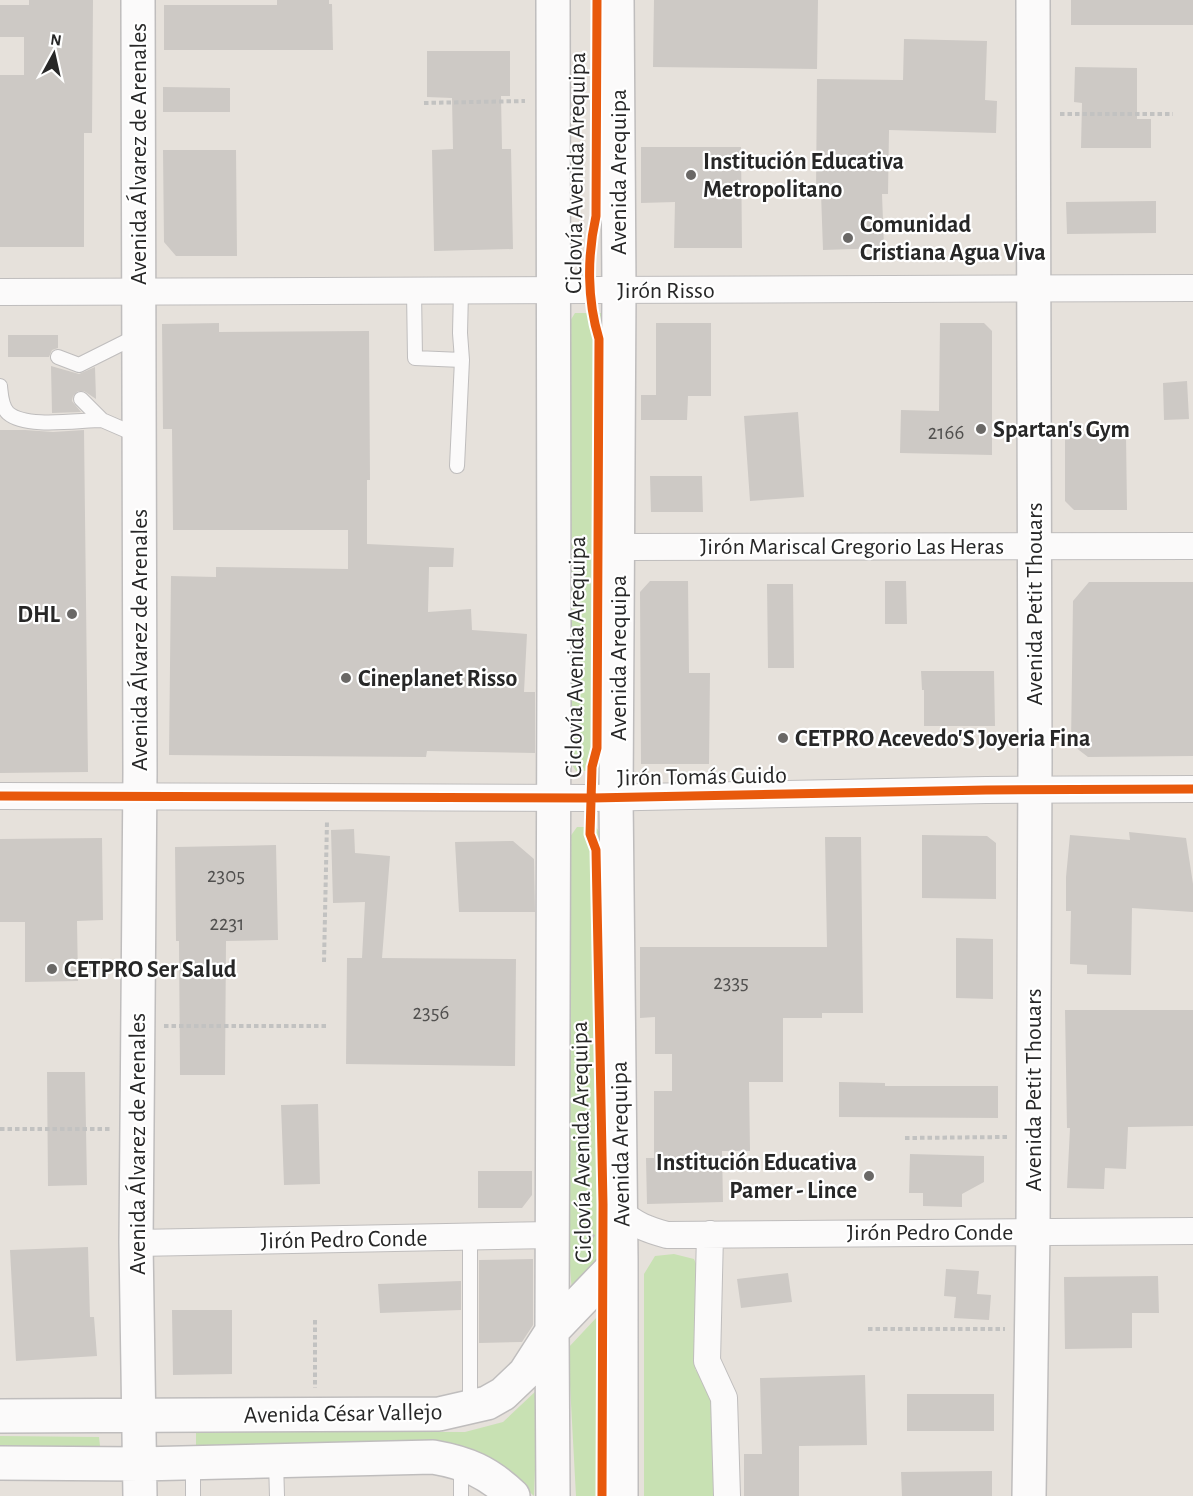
<svg xmlns="http://www.w3.org/2000/svg" width="1193" height="1496" font-family="'Alegreya Sans',sans-serif">
  <style>
    .green { fill: #c8e1b3 }
    .building { fill: #cdc9c5 }
    .lines { fill: none; stroke-linecap: round; stroke-linejoin: round }
    .lane-casing { stroke: #bfbdbd; stroke-width: 16 }
    .street-casing { stroke: #bfbdbd; stroke-width: 28 }
    .secondary-casing { stroke: #bfbdbd; stroke-width: 36 }
    .path { stroke: #c2c2c1; stroke-width: 4; stroke-dasharray: 4.5 3; stroke-linecap: butt }
    .lane { stroke: #fbfafa; stroke-width: 14 }
    .street { stroke: #fbfafa; stroke-width: 26 }
    .secondary { stroke: #fbfafa; stroke-width: 33 }
    .cycleway-casing { stroke: #fff; stroke-width: 13 }
    .cycleway { stroke: #e8590c; stroke-width: 9 }
    .poi-dot { fill: #6a6866; stroke: #fff; stroke-width: 2 }
    .labels { text-anchor: middle; stroke-width: 4.5; stroke-linejoin: round; paint-order: stroke }
    .number-label { font-size: 21px; fill: #51504f }
    .street-label { font-size: 24px; fill: #272727; stroke: #fff }
    .poi-label { font-size: 24px; font-weight: bold; fill: #272727; stroke: #fff; text-anchor: start }
  </style>
  <rect width="100%" height="100%" fill="#e6e1db"/>
  <path class="green" d="M575,313H601L608,326L604,762L598,771H576L570,762L567,326Z
    M577,827H596L606,842L609,1258L572,1292L567,1231V841Z
    M674,1254L694,1259L701,1276L695,1369L715,1399L719,1496H644V1274L655,1256Z
    M612,1301L613,1496H576L568,1348Z
    M538,1389L534,1496L514,1478L196,1449V1431L465,1432L503,1422Z
    M0,1436L99,1437L101,1455L0,1453Z"/>
  <path class="building" d="M29,0H93L92,133H84V247H0V75H24V37H0V5H29Z
    M277,0H329V4H332L333,50H164V5H277Z
    M654,0H818L817,69L653,67Z
    M1071,0H1193V25H1071Z
    M904,39L987,41L985,100L997,101L996,133L889,130L888,194H882L884,248L823,250L821,193H816L817,79L903,80Z
    M427,51H510V96H501L502,149H511L513,249L434,251L432,150L453,149L452,98L427,97Z
    M1075,67L1137,68V119H1151V148H1081L1082,103L1074,102Z
    M163,87L230,88V112H163Z
    M641,147H741L742,248H674L675,202L641,203Z
    M163,150H236L237,256H176L164,242Z
    M1156,201V233L1067,234L1066,202Z
    M219,323V332L369,331L370,480H367V544L454,548L453,567H429L428,612L471,609L472,630L527,634L524,692H535V753L427,751L426,757L169,755L171,576L216,577V567L348,569V530H173L172,429H163L162,324Z
    M656,323H711V396H688L687,420H641V395H656Z
    M940,323H984L992,331V455L900,453L901,410L939,411Z
    M8,335H58V348L52,350L49,357H8Z
    M51,366L79,374L95,367L96,399L84,391H78L73,396L72,401L81,412L52,413Z
    M1187,381L1189,419L1164,420L1163,383Z
    M798,412L804,497L750,501L744,416Z
    M25,430L53,432L84,430L88,772L0,773V430Z
    M1065,434H1126L1127,510H1074L1065,501Z
    M650,476H702L703,512H651Z
    M650,581H688L689,673H710L709,764H641L640,592Z
    M885,581H906L907,624H885Z
    M1089,582H1193V756L1088,757L1071,744L1073,601Z
    M767,584H793L794,668H768Z
    M921,671H994L995,726H924V690H922Z
    M354,829L355,853L390,856L382,958L516,959L515,1066L346,1064L347,958H362L365,902L333,903L331,830Z
    M1129,832L1186,838L1193,884V912L1132,908L1131,975L1087,974V965L1070,964L1071,911H1066V877L1070,835L1130,840Z
    M922,835L987,836L996,843V899L922,898Z
    M825,837H861L863,1013H822V1018H783V1082H749L750,1151H722L723,1202L647,1204L646,1158H654V1091H672V1054H655V1017L640,1018V947H827Z
    M102,838L103,920L77,921L78,981L25,982V922H0V839Z
    M513,841L534,859L535,912H459L455,842Z
    M276,845L278,940L226,941L225,1075H180L179,941H176L175,847Z
    M956,938L993,939V999L956,998Z
    M1065,1010H1193V1126L1128,1127L1126,1169L1105,1168L1104,1189L1067,1188L1070,1128H1067Z
    M47,1072H85L87,1185L48,1186Z
    M839,1082L885,1083V1086H998V1118L839,1117Z
    M318,1104L320,1184L284,1185L281,1105Z
    M910,1154L984,1156V1182L962,1194V1207L923,1206V1193H909Z
    M478,1171H532V1195L522,1208H478Z
    M88,1247L90,1317H94L97,1356L16,1361L10,1250Z
    M533,1259V1325L522,1342L479,1343V1260Z
    M946,1269L979,1271L977,1294L991,1295L989,1320L954,1318L956,1297L944,1296Z
    M788,1273L792,1302L741,1308L737,1279Z
    M1158,1276L1159,1313H1132V1348L1065,1349L1064,1277Z
    M461,1281V1310L380,1313L378,1284Z
    M172,1310H232V1374L173,1375Z
    M865,1375L867,1445L799,1446V1496H744V1454H762L760,1378Z
    M907,1394H994V1431H907Z
    M992,1471V1496H902L901,1472Z"/>
  <g class="lines">
    <g class="lane-casing">
      <path id="lane" d="M414,291L415,358L462,360
        M58,357L79,365L137,336
        M0,386C1,395 1,406 8,413C26,429 79,420 102,420
        M81,399L102,420L139,436
        M457,466L462,360L460,333L461,291
        M470,1236V1408
        M276,1461L277,1496
        M461,1464V1496
        M193,1496V1463"/>
    </g>
    <g class="street-casing">
      <path id="street" d="M0,292L1193,288
        M618,547L1193,546
        M0,796L592,798L986,790L1193,789
        M621,1212C634,1225 649,1230 667,1235L1193,1231
        M710,1234L707,1361L724,1398L727,1496
        M136,1243L552,1235"/>
    </g>
    <g class="secondary-casing">
      <path id="secondary" d="M138,0L140,772L136,1243L140,1496
        M553,0L554,675L552,1331L553,1496
        M617,0L619,290L616,797L621,1259V1496
        M0,1416L439,1414L487,1403L503,1394L525,1373L552,1331L621,1259
        M0,1463L140,1464L433,1457C467,1463 488,1472 513,1496
        M1029,1496L1033,1231L1035,761L1033,0"/>
    </g>
    <path class="path" d="M424,103L525,101
      M1060,114H1173
      M324,962L327,821
      M164,1026H328
      M0,1129H110
      M905,1138L1007,1137
      M580,1227L594,1237
      M315,1320V1388
      M868,1329H1005"/>
    <use href="#lane" class="lane"/>
    <use href="#street" class="street"/>
    <use href="#secondary" class="secondary"/>
    <g class="cycleway-casing">
      <path id="cycleway" d="M597,0L596,216C587,256 587,300 599,339L597,748L592,767L590,834L596,850L603,1204L602,1496
        M0,796L592,798L986,790L1193,789"/>
    </g>
    <use href="#cycleway" class="cycleway"/>
  </g>
  <g class="poi-dot">
    <circle cx="691" cy="175" r="6"/>
    <circle cx="848" cy="238" r="6"/>
    <circle cx="981" cy="429" r="6"/>
    <circle cx="72" cy="614" r="6"/>
    <circle cx="346" cy="678" r="6"/>
    <circle cx="783" cy="738" r="6"/>
    <circle cx="52" cy="969" r="6"/>
    <circle cx="869" cy="1176" r="6"/>
  </g>
  <g class="labels">
    <g class="number-label">
      <text x="946" y="439">2166</text>
      <text x="226" y="882">2305</text>
      <text x="227" y="930">2231</text>
      <text x="731" y="989">2335</text>
      <text x="431" y="1019">2356</text>
    </g>
    <g class="street-label">
      <text transform="translate(138 154) rotate(-90)" y="8">Avenida Álvarez de Arenales</text>
      <text transform="translate(618 172) rotate(-90)" y="8">Avenida Arequipa</text>
      <text transform="translate(575 173) rotate(-89)" y="8">Ciclovía Avenida Arequipa</text>
      <text x="666" y="298">Jirón Risso</text>
      <text x="852" y="554">Jirón Mariscal Gregorio Las Heras</text>
      <text transform="translate(1034 604) rotate(-90)" y="8">Avenida Petit Thouars</text>
      <text transform="translate(139 640) rotate(-90)" y="8">Avenida Álvarez de Arenales</text>
      <text transform="translate(575 657) rotate(-89)" y="8">Ciclovía Avenida Arequipa</text>
      <text transform="translate(618 658) rotate(-90)" y="8">Avenida Arequipa</text>
      <text transform="translate(702 776) rotate(-1)" y="8">Jirón Tomás Guido</text>
      <text transform="translate(1033 1090) rotate(-90)" y="8">Avenida Petit Thouars</text>
      <text transform="translate(581 1142) rotate(-91)" y="8">Ciclovía Avenida Arequipa</text>
      <text transform="translate(137 1144) rotate(-90)" y="8">Avenida Álvarez de Arenales</text>
      <text transform="translate(620 1144) rotate(-91)" y="8">Avenida Arequipa</text>
      <text x="930" y="1240">Jirón Pedro Conde</text>
      <text transform="translate(344 1239) rotate(-1)" y="8">Jirón Pedro Conde</text>
      <text transform="translate(343 1413) rotate(-1)" y="8">Avenida César Vallejo</text>
    </g>
    <g class="poi-label">
      <text x="703" y="169">Institución Educativa<tspan x="703" dy="28">Metropolitano</tspan></text>
      <text x="860" y="232">Comunidad<tspan x="860" dy="28">Cristiana Agua Viva</tspan></text>
      <text x="993" y="437">Spartan's Gym</text>
      <text x="60" y="622" text-anchor="end">DHL</text>
      <text x="358" y="686">Cineplanet Risso</text>
      <text x="795" y="746">CETPRO Acevedo'S Joyeria Fina</text>
      <text x="64" y="977">CETPRO Ser Salud</text>
      <text x="857" y="1170" text-anchor="end">Institución Educativa<tspan x="857" dy="28">Pamer - Lince</tspan></text>
    </g>
  </g>
  <g transform="translate(54 54) rotate(8)" stroke="#ffffff" stroke-width="4.5" paint-order="stroke">
  <path d="M0-4.5L10 22L0 15L-10 22Z" fill="#272727"/>
  <text y="-9" font-size="16" font-weight="bold" text-anchor="middle" fill="#272727">N</text>
  </g>
</svg>
